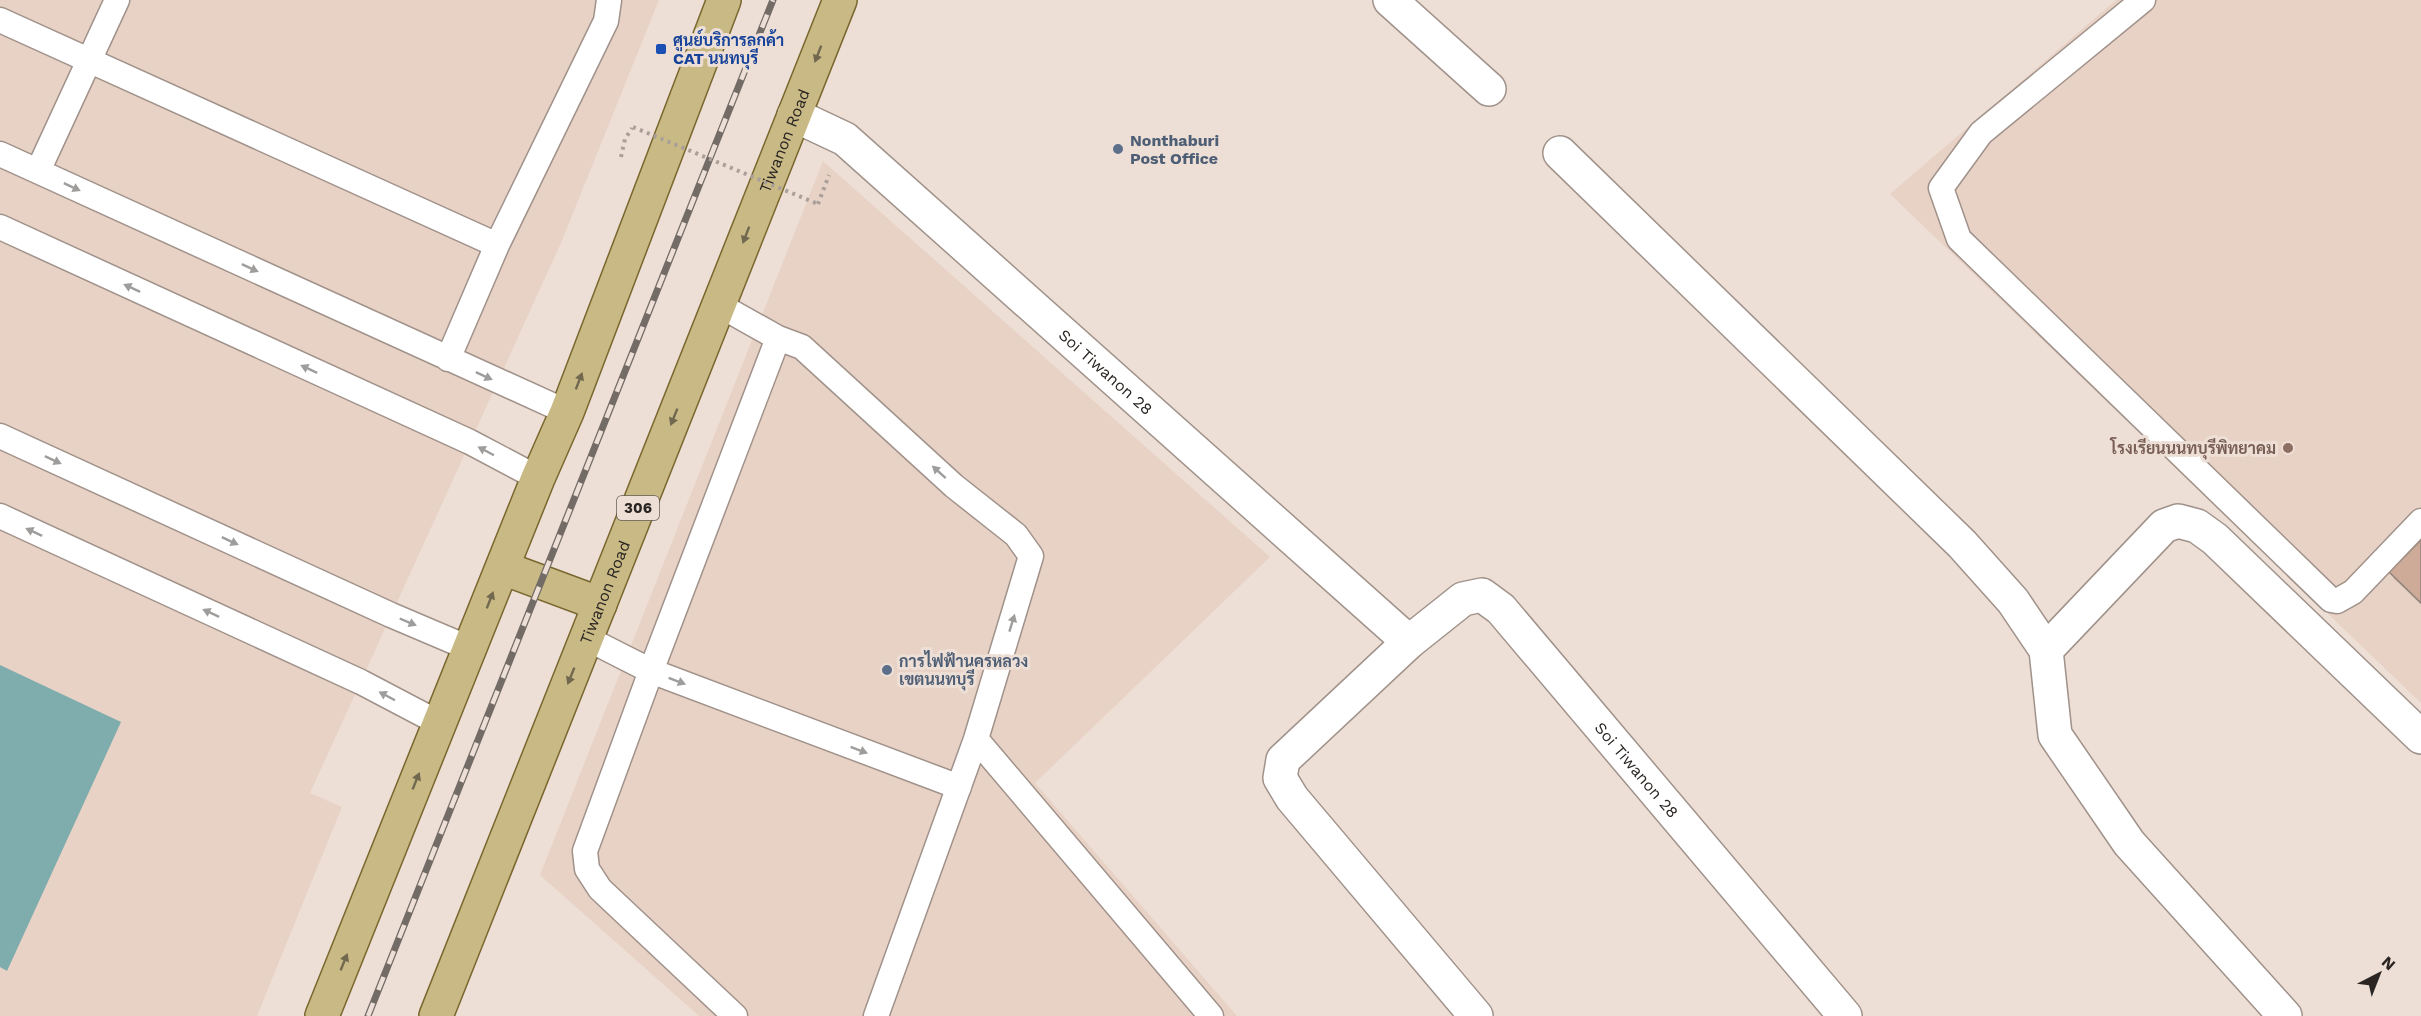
<svg xmlns="http://www.w3.org/2000/svg" width="2421" height="1016" font-family="'Work Sans',Sarabun,sans-serif">
  <style>
    .built { fill: #e8d2c6 }
    .water { fill: #7facac }
    .building { fill: #ceab98; stroke: #90827b; stroke-width: 1.5; filter: url(#shadow) }
    .lines { fill: none; stroke-linecap: round; stroke-linejoin: round }
    .service-casing { stroke: #a0928a; stroke-width: 27 }
    .minor-casing { stroke: #a0928a; stroke-width: 36 }
    .primary-casing { stroke: #79672e; stroke-width: 36 }
    .path { stroke: #aa9f98; stroke-width: 4; stroke-dasharray: 3 4.5; stroke-linecap: butt }
    .service { stroke: #fff; stroke-width: 24 }
    .minor { stroke: #fff; stroke-width: 33 }
    .primary { stroke: #c8b985; stroke-width: 33 }
    .rail-casing { stroke: #736b65; stroke-width: 7 }
    .rail { stroke: #eddfd6; stroke-width: 4.5; stroke-dasharray: 14; stroke-linecap: butt }
    .path-bridge { stroke: #aa9f98; stroke-width: 4; stroke-dasharray: 3 4.5; stroke-linecap: butt }
    .oneway { fill: #71684f }
    .oneway2 { fill: #9f9d9c }
    .transit-dot { fill: #1a4fb4; stroke: #eddfd6; stroke-width: 2 }
    .service-dot { fill: #5c6f8a; stroke: #eddfd6; stroke-width: 2 }
    .education-dot { fill: #8d6e63; stroke: #eddfd6; stroke-width: 2 }
    .labels { text-anchor: middle; stroke-width: 6; stroke-linejoin: round; paint-order: stroke }
    .shield { fill: #eddfd6; stroke: #645d58; stroke-width: 1.5 }
    .shield-label { font-size: 15px; font-weight: bold; fill: #2a2522 }
    .transit-label { font-size: 16px; font-weight: bold; fill: #164399; stroke: #eddfd6; text-anchor: start }
    .street-label { font-size: 16px; fill: #2a2522; stroke: #eddfd6 }
    .service-label { font-size: 16px; font-weight: bold; fill: #4e5e75; stroke: #eddfd6; text-anchor: start }
    .education-label { font-size: 16px; font-weight: bold; fill: #785e54; stroke: #eddfd6; text-anchor: end }
  </style>
  <defs>
    <filter id="shadow"><feDropShadow dx="5.5" dy="5.5" stdDeviation="0" flood-color="#0004"/></filter>
  </defs>
  <rect width="100%" height="100%" fill="#eddfd6"/>
  <path class="built" d="M0,0H659L561,243L310,793L342,807L257,1016H0Z
    M2116,0H2421V703L1890,194Z
    M823,161L1270,557L1035,783L1237,1016H699L540,875Z"/>
  <path class="water" d="M0,665L121,722L7,971L0,967Z"/>
  <path class="building" d="M2421,540V603L2389,572Z"/>
  <g class="lines">
    <g class="service-casing">
      <path id="service" d="M2143,0L1981,133L1941,188L1959,239L2331,600L2337,601L2353,592L2421,521
        M0,20L497,245
        M0,154L567,412
        M38,171L117,0
        M0,227L470,442L538,478
        M719,305L778,338L802,347L954,486L1016,535L1031,556L976,739L876,1016
        M448,359L497,245L606,21L609,0
        M0,436L391,615L471,649
        M0,516L361,682L439,723
        M586,638L651,671L959,787
        M976,739L1211,1016
        M735,1016L600,889L587,869L585,851L651,671L778,338"/>
    </g>
    <g class="minor-casing">
      <g id="minor">
        <path d="M1390,0L1489,89"/>
        <path id="s1" d="M794,115L845,139L1409,642"/>
        <path d="M1560,153L1962,544L2013,601L2046,650L2055,735L2129,843L2285,1016"/>
        <path d="M2046,650L2164,526L2178,521L2197,526L2215,539L2421,737"/>
        <path id="s2" d="M1476,1016L1292,798L1280,778L1283,760L1409,642L1463,599L1482,595L1501,609L1845,1016"/>
      </g>
    </g>
    <g class="primary-casing">
      <g id="primary">
        <path d="M503,568L600,604"/>
        <path d="M322,1016L538,478L567,412L724,0"/>
        <path id="s3" d="M436,1016L840,0"/>
      </g>
    </g>
    <path class="path" d="M621,157L625,139L632,128
      M818,204L829,175"/>
    <use href="#service" class="service"/>
    <use href="#minor" class="minor"/>
    <use href="#primary" class="primary"/>
    <g class="rail-casing">
      <path id="rail" d="M368,1016L773,0"/>
    </g>
    <use href="#rail" class="rail"/>
    <path class="path-bridge" d="M633,127L818,204"/>
  </g>
  <defs><path id="oneway-solid" d="M-6-.8H1V-3.2L6.5 0L1 3.2V.8H-6Z" transform="scale(1.5)"/></defs>
  <g class="oneway">
    <use href="#oneway-solid" transform="translate(818 54) rotate(111)"/>
    <use href="#oneway-solid" transform="translate(746 235) rotate(111)"/>
    <use href="#oneway-solid" transform="translate(579 381) rotate(-69)"/>
    <use href="#oneway-solid" transform="translate(674 417) rotate(112)"/>
    <use href="#oneway-solid" transform="translate(490 600) rotate(-69)"/>
    <use href="#oneway-solid" transform="translate(571 676) rotate(112)"/>
    <use href="#oneway-solid" transform="translate(416 781) rotate(-68)"/>
    <use href="#oneway-solid" transform="translate(344 962) rotate(-68)"/>
  </g>
  <g class="oneway2">
    <use href="#oneway-solid" transform="translate(72 187) rotate(25)"/>
    <use href="#oneway-solid" transform="translate(250 268) rotate(25)"/>
    <use href="#oneway-solid" transform="translate(132 288) rotate(-155)"/>
    <use href="#oneway-solid" transform="translate(309 369) rotate(-155)"/>
    <use href="#oneway-solid" transform="translate(484 376) rotate(25)"/>
    <use href="#oneway-solid" transform="translate(486 451) rotate(-152)"/>
    <use href="#oneway-solid" transform="translate(53 460) rotate(25)"/>
    <use href="#oneway-solid" transform="translate(939 472) rotate(-138)"/>
    <use href="#oneway-solid" transform="translate(34 532) rotate(-155)"/>
    <use href="#oneway-solid" transform="translate(230 541) rotate(25)"/>
    <use href="#oneway-solid" transform="translate(211 613) rotate(-155)"/>
    <use href="#oneway-solid" transform="translate(408 622) rotate(23)"/>
    <use href="#oneway-solid" transform="translate(1012 623) rotate(-73)"/>
    <use href="#oneway-solid" transform="translate(677 681) rotate(21)"/>
    <use href="#oneway-solid" transform="translate(387 696) rotate(-152)"/>
    <use href="#oneway-solid" transform="translate(859 750) rotate(21)"/>
  </g>
  <rect class="transit-dot" x="655" y="43" width="12" height="12" rx="3"/>
  <g class="service-dot">
    <circle cx="1118" cy="149" r="6"/>
    <circle cx="887" cy="670" r="6"/>
  </g>
  <circle class="education-dot" cx="2288" cy="448" r="6"/>
  <g class="labels">
    <rect class="shield" x="617" y="496" width="42" height="24" rx="4.5"/>
    <g class="shield-label">
      <text x="638" y="513">306</text>
    </g>
    <g class="transit-label">
      <text x="673" y="46">ศูนย์บริการลูกค้า<tspan x="673" dy="18">CAT นนทบุรี</tspan></text>
    </g>
    <g class="street-label">
      <text dy="6" stroke="none"><textPath href="#s3" startOffset="942">Tiwanon Road</textPath></text>
      <text dy="6" stroke="none"><textPath href="#s1" startOffset="406">Soi Tiwanon 28</textPath></text>
      <text dy="6" stroke="none"><textPath href="#s3" startOffset="456">Tiwanon Road</textPath></text>
      <text dy="6" stroke="none"><textPath href="#s2" startOffset="822">Soi Tiwanon 28</textPath></text>
    </g>
    <g class="service-label">
      <text x="1130" y="146">Nonthaburi<tspan x="1130" dy="18">Post Office</tspan></text>
      <text x="899" y="667">การไฟฟ้านครหลวง<tspan x="899" dy="18">เขตนนทบุรี</tspan></text>
    </g>
    <g class="education-label">
      <text x="2276" y="454">โรงเรียนนนทบุรีพิทยาคม</text>
    </g>
  </g>
  <g transform="translate(2379 974) rotate(42)" stroke="#eddfd6" stroke-width="4.5" paint-order="stroke">
  <path d="M0-4.5L10 22L0 15L-10 22Z" fill="#2a2522"/>
  <text y="-9" font-size="16" font-weight="bold" text-anchor="middle" fill="#2a2522">N</text>
  </g>
</svg>
